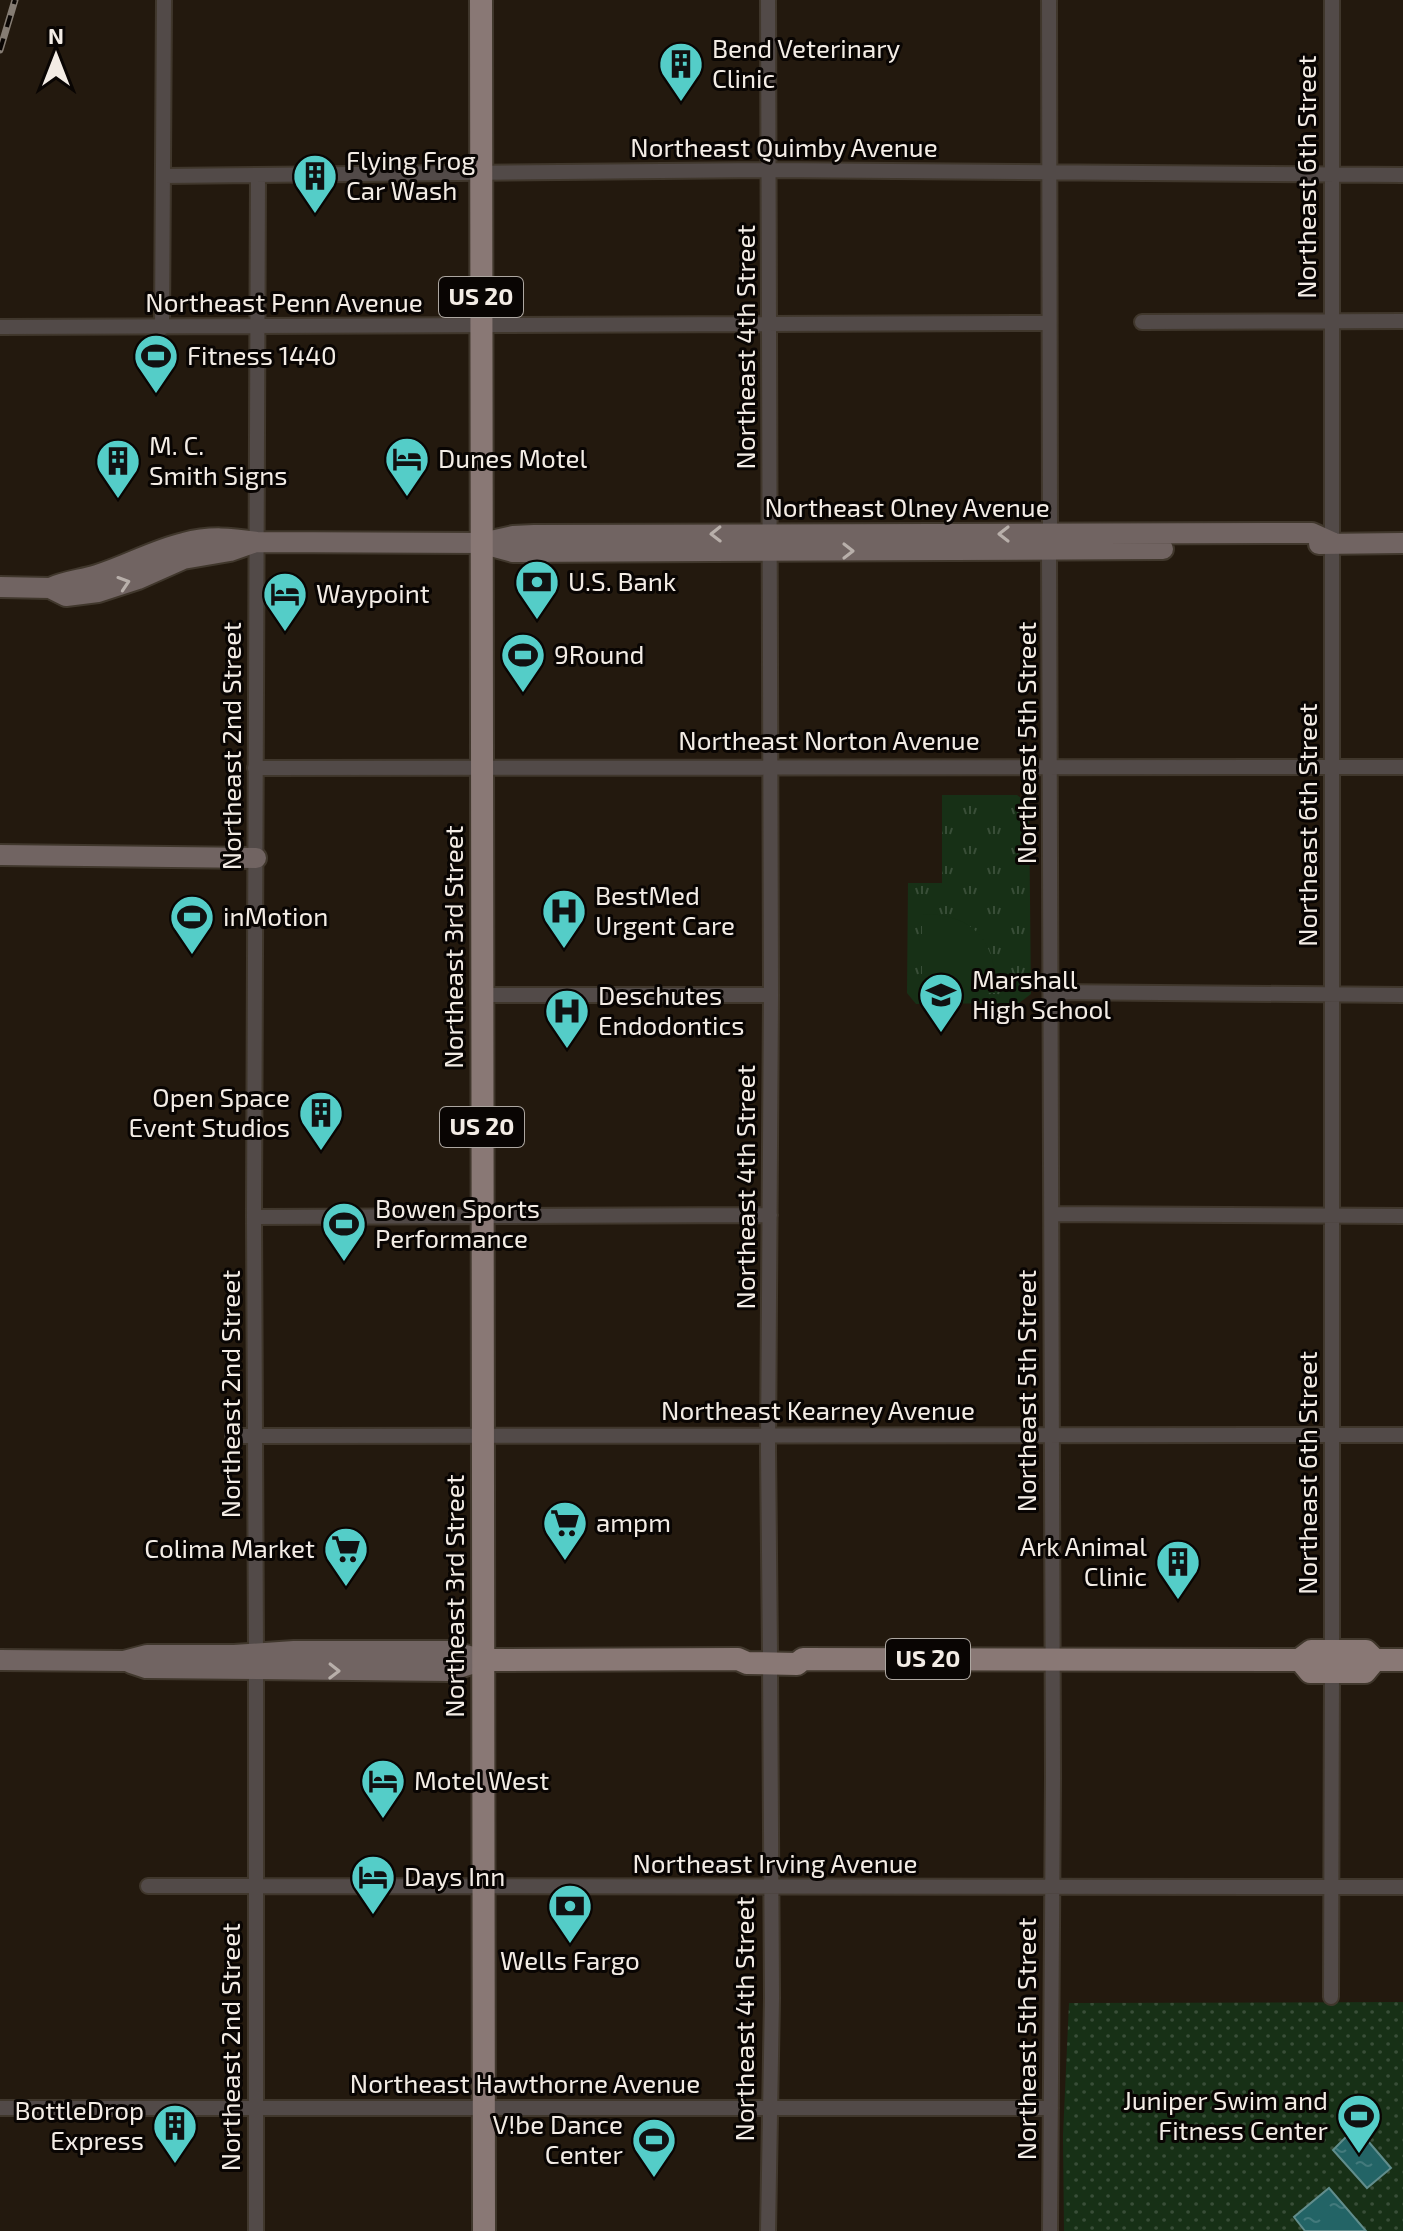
<svg xmlns="http://www.w3.org/2000/svg" width="1403" height="2231" font-family="'Exo 2',sans-serif">
  <style>
    .grass { fill: url(#grass-tufts) }
    .park { fill: url(#park-dots) }
    .pitch { fill: #173016 }
    .water { fill: url(#water-ripples); stroke: #618d8c; stroke-width: 2 }
    .lines { fill: none; stroke-linecap: round; stroke-linejoin: round }
    .street-casing { stroke: #40372c; stroke-width: 18 }
    .secondary-casing { stroke: #40372c; stroke-width: 24 }
    .primary-casing { stroke: #40372c; stroke-width: 26 }
    .street { stroke: #524a48; stroke-width: 14 }
    .secondary { stroke: #716462; stroke-width: 20 }
    .primary { stroke: #897875; stroke-width: 22 }
    .rail-casing { stroke: #857c73; stroke-width: 7 }
    .rail { stroke: #090503; stroke-width: 4; stroke-dasharray: 12; stroke-linecap: butt }
    .oneway { stroke: #b8afaa }
    .labels { text-anchor: middle; stroke-width: 6; stroke-linejoin: round; paint-order: stroke }
    .shield { fill: #090503; stroke: #ada7a1; stroke-width: 2 }
    .shield-label { font-size: 24px; font-weight: bold; fill: #f3ece5 }
    .poi-label { font-size: 26px; fill: #f3ece5; stroke: #090503; text-anchor: start }
    .street-label { font-size: 26px; fill: #f3ece5; stroke: #090503 }
  </style>
  <defs>
    <pattern id="grass-tufts" width="24" height="20" patternUnits="userSpaceOnUse" patternTransform="scale(2)"><rect width="24" height="20" fill="#173016"/><path d="M3 7l-1-3M5 7V3M7 7l1-3M15 17l-1-3M17 17v-4M19 17l1-3" fill="none" stroke="#394e38"/></pattern>
    <pattern id="park-dots" width="8" height="8" patternUnits="userSpaceOnUse" patternTransform="scale(2)"><rect width="8" height="8" fill="#173016"/><path d="M2 2h.1M6 6h.1" fill="none" stroke="#394e38" stroke-width="1.8" stroke-linecap="round"/></pattern>
    <pattern id="water-ripples" width="26" height="14" patternUnits="userSpaceOnUse" patternTransform="scale(2)"><rect width="26" height="14" fill="#236466"/><path d="M2 4q2-2 4 0t4 0M15 11q2-2 4 0t4 0" fill="none" stroke="#437a7c"/></pattern>
  </defs>
  <rect width="100%" height="100%" fill="#23190e"/>
  <path class="grass" d="M942,795H1017L1029,804L1031,994L1019,1003L916,1004L907,993L908,883H942Z"/>
  <path class="park" d="M1403,2002V2231H1064L1063,2135L1069,2003Z"/>
  <path class="pitch" d="M922,914C976,914 995,942 997,993H922Z"/>
  <path class="water" d="M1356,2127L1391,2168L1367,2188L1333,2150Z
    M1329,2188L1366,2231H1305L1294,2217Z"/>
  <g class="lines">
    <g class="street-casing">
      <path id="street" d="M768,0L771,995L768,1450L770,1654
        M1049,0L1050,534
        M164,176L770,170L1403,175
        M1142,322L1403,321
        M0,327L1048,323
        M162,328L164,0
        M1049,551L1053,1778L1050,2231
        M255,768L1403,767
        M1051,992L1403,995
        M483,995H771
        M1052,1214L1403,1216
        M254,1217L770,1215
        M233,1436L1403,1435
        M1332,1651V0
        M256,1652L254,1217L258,175
        M148,1886L1403,1887
        M1331,1997L1332,1672
        M0,2108H1051
        M256,2231V1670
        M768,2231L772,1998L770,1663"/>
    </g>
    <g class="secondary-casing">
      <path id="secondary" d="M484,544L513,552L1163,549
        M1319,544L1403,543
        M0,587L50,588L66,596L98,592L138,579L183,559L230,551L253,543
        M50,588C65,581 81,580 97,575C126,566 154,550 184,543C209,536 232,538 257,542L482,543L513,536L534,535L1312,533L1332,542
        M0,855L256,858
        M0,1660L124,1661L147,1655H234L294,1651H450L484,1660
        M131,1663L146,1668L449,1671L484,1660"/>
    </g>
    <g class="primary-casing">
      <path id="primary" d="M481,0L484,2231
        M484,1660L738,1659L747,1663L797,1664L803,1659L1299,1660L1311,1651H1366L1375,1660H1403
        M1300,1660L1310,1672H1365L1375,1660"/>
    </g>
    <use href="#street" class="street"/>
    <use href="#secondary" class="secondary"/>
    <use href="#primary" class="primary"/>
    <g class="rail-casing">
      <path id="rail" d="M0,50L15,0"/>
    </g>
    <use href="#rail" class="rail"/>
  </g>
  <defs><path id="oneway-chevron" d="M-2-3.5L2.5 0L-2 3.5" fill="none" stroke-width="1.6" stroke-linecap="round" stroke-linejoin="round" transform="scale(2)"/></defs>
  <g class="oneway">
    <use href="#oneway-chevron" transform="translate(716 534) rotate(179)"/>
    <use href="#oneway-chevron" transform="translate(1004 534) rotate(-180)"/>
    <use href="#oneway-chevron" transform="translate(848 551)"/>
    <use href="#oneway-chevron" transform="translate(124 583) rotate(-18)"/>
    <use href="#oneway-chevron" transform="translate(334 1671) rotate(1)"/>
  </g>
  <defs>
    <g id="building-pin" transform="scale(2.3)"><path d="M0 17L-7.5 6A9.5 9.5 0 1 1 7.5 6Z" fill="#54cdc8" stroke="#090503"/><path d="M-4-6H4V6H1V3H-1V6H-4ZM-2.5-4.3h1.7v1.8h-1.7ZM.8-4.3h1.7v1.8H.8ZM-2.5-1h1.7V.8h-1.7ZM.8-1h1.7V.8H.8Z" fill="#111"/></g>
    <g id="stadium-pin" transform="scale(2.3)"><path d="M0 17L-7.5 6A9.5 9.5 0 1 1 7.5 6Z" fill="#54cdc8" stroke="#090503"/><path d="M0-5a6.5 5 0 1 0 0 10a6.5 5 0 1 0 0-10ZM-3.5-1.8h7v3.6h-7Z" fill="#111"/></g>
    <g id="hotel-pin" transform="scale(2.3)"><path d="M0 17L-7.5 6A9.5 9.5 0 1 1 7.5 6Z" fill="#54cdc8" stroke="#090503"/><path d="M-6-4.5h1.5V1H6V5H4.5V3h-9V5H-6ZM-4 0a1.8 1.8 0 1 1 3.6 0ZM.5 0V-2.5h3Q6-2.5 6 0Z" fill="#111"/></g>
    <g id="bank-pin" transform="scale(2.3)"><path d="M0 17L-7.5 6A9.5 9.5 0 1 1 7.5 6Z" fill="#54cdc8" stroke="#090503"/><path d="M-6-4H6V4H-6ZM0-2.3a2.3 2.3 0 1 0 0 4.6a2.3 2.3 0 1 0 0-4.6Z" fill="#111"/></g>
    <g id="hospital-pin" transform="scale(2.3)"><path d="M0 17L-7.5 6A9.5 9.5 0 1 1 7.5 6Z" fill="#54cdc8" stroke="#090503"/><path d="M-5-5h3v3.5h4V-5h3V5h-3V1.5h-4V5h-3Z" fill="#111"/></g>
    <g id="school-pin" transform="scale(2.3)"><path d="M0 17L-7.5 6A9.5 9.5 0 1 1 7.5 6Z" fill="#54cdc8" stroke="#090503"/><path d="M0-5L7-2L0 1L-7-2ZM-4 1L0 2.5L4 1V4Q0 6-4 4Z" fill="#111"/></g>
    <g id="supermarket-pin" transform="scale(2.3)"><path d="M0 17L-7.5 6A9.5 9.5 0 1 1 7.5 6Z" fill="#54cdc8" stroke="#090503"/><path d="M-6-5.5h2.5l.6 2H6L4.5 2H-2.5L-4.4-4H-6ZM-1.5 3.2a1.3 1.3 0 1 0 .1 0ZM3 3.2a1.3 1.3 0 1 0 .1 0Z" fill="#111"/></g>
  </defs>
  <g fill-rule="evenodd">
    <use href="#building-pin" x="681" y="64"/>
    <use href="#building-pin" x="315" y="176"/>
    <use href="#stadium-pin" x="156" y="356"/>
    <use href="#hotel-pin" x="407" y="459"/>
    <use href="#building-pin" x="118" y="461"/>
    <use href="#bank-pin" x="537" y="582"/>
    <use href="#hotel-pin" x="285" y="594"/>
    <use href="#stadium-pin" x="523" y="655"/>
    <use href="#hospital-pin" x="564" y="911"/>
    <use href="#stadium-pin" x="192" y="917"/>
    <use href="#school-pin" x="941" y="995"/>
    <use href="#hospital-pin" x="567" y="1011"/>
    <use href="#building-pin" x="321" y="1113"/>
    <use href="#stadium-pin" x="344" y="1224"/>
    <use href="#supermarket-pin" x="565" y="1523"/>
    <use href="#supermarket-pin" x="346" y="1549"/>
    <use href="#building-pin" x="1178" y="1562"/>
    <use href="#hotel-pin" x="383" y="1781"/>
    <use href="#hotel-pin" x="373" y="1877"/>
    <use href="#bank-pin" x="570" y="1906"/>
    <use href="#stadium-pin" x="1359" y="2116"/>
    <use href="#building-pin" x="175" y="2126"/>
    <use href="#stadium-pin" x="654" y="2140"/>
  </g>
  <g class="labels">
    <g class="shield">
      <rect x="439" y="277" width="84" height="40" rx="6"/>
      <rect x="440" y="1107" width="84" height="40" rx="6"/>
      <rect x="886" y="1639" width="84" height="40" rx="6"/>
    </g>
    <g class="shield-label">
      <text x="481" y="305">US 20</text>
      <text x="482" y="1135">US 20</text>
      <text x="928" y="1667">US 20</text>
    </g>
    <g class="poi-label">
      <text x="712" y="58">Bend Veterinary<tspan x="712" dy="30">Clinic</tspan></text>
      <text x="346" y="170">Flying Frog<tspan x="346" dy="30">Car Wash</tspan></text>
      <text x="187" y="365">Fitness 1440</text>
      <text x="149" y="455">M. C.<tspan x="149" dy="30">Smith Signs</tspan></text>
      <text x="438" y="468">Dunes Motel</text>
      <text x="568" y="591">U.S. Bank</text>
      <text x="316" y="603">Waypoint</text>
      <text x="554" y="664">9Round</text>
      <text x="595" y="905">BestMed<tspan x="595" dy="30">Urgent Care</tspan></text>
      <text x="223" y="926">inMotion</text>
      <text x="972" y="989">Marshall<tspan x="972" dy="30">High School</tspan></text>
      <text x="598" y="1005">Deschutes<tspan x="598" dy="30">Endodontics</tspan></text>
      <text x="290" y="1107" text-anchor="end">Open Space<tspan x="290" dy="30">Event Studios</tspan></text>
      <text x="375" y="1218">Bowen Sports<tspan x="375" dy="30">Performance</tspan></text>
      <text x="596" y="1532">ampm</text>
      <text x="1147" y="1556" text-anchor="end">Ark Animal<tspan x="1147" dy="30">Clinic</tspan></text>
      <text x="315" y="1558" text-anchor="end">Colima Market</text>
      <text x="414" y="1790">Motel West</text>
      <text x="404" y="1886">Days Inn</text>
      <text x="570" y="1970" text-anchor="middle">Wells Fargo</text>
      <text x="1328" y="2110" text-anchor="end">Juniper Swim and<tspan x="1328" dy="30">Fitness Center</tspan></text>
      <text x="144" y="2120" text-anchor="end">BottleDrop<tspan x="144" dy="30">Express</tspan></text>
      <text x="623" y="2134" text-anchor="end">V!be Dance<tspan x="623" dy="30">Center</tspan></text>
    </g>
    <g class="street-label">
      <text x="784" y="157">Northeast Quimby Avenue</text>
      <text transform="translate(1307 177) rotate(-90)" y="9">Northeast 6th Street</text>
      <text x="284" y="312">Northeast Penn Avenue</text>
      <text transform="translate(746 347) rotate(-90)" y="9">Northeast 4th Street</text>
      <text x="907" y="517">Northeast Olney Avenue</text>
      <text x="829" y="750">Northeast Norton Avenue</text>
      <text transform="translate(1027 743) rotate(-90)" y="9">Northeast 5th Street</text>
      <text transform="translate(232 746) rotate(-90)" y="9">Northeast 2nd Street</text>
      <text transform="translate(1308 825) rotate(-90)" y="9">Northeast 6th Street</text>
      <text transform="translate(454 947) rotate(-90)" y="9">Northeast 3rd Street</text>
      <text transform="translate(746 1187) rotate(-90)" y="9">Northeast 4th Street</text>
      <text transform="translate(1027 1391) rotate(-90)" y="9">Northeast 5th Street</text>
      <text transform="translate(231 1394) rotate(-90)" y="9">Northeast 2nd Street</text>
      <text x="818" y="1420">Northeast Kearney Avenue</text>
      <text transform="translate(1308 1473) rotate(-90)" y="9">Northeast 6th Street</text>
      <text transform="translate(455 1596) rotate(-90)" y="9">Northeast 3rd Street</text>
      <text x="775" y="1873">Northeast Irving Avenue</text>
      <text transform="translate(745 2019) rotate(-90)" y="9">Northeast 4th Street</text>
      <text transform="translate(1027 2039) rotate(-90)" y="9">Northeast 5th Street</text>
      <text transform="translate(231 2047) rotate(-90)" y="9">Northeast 2nd Street</text>
      <text x="525" y="2093">Northeast Hawthorne Avenue</text>
    </g>
  </g>
  <g transform="translate(56 56)" stroke="#090503" stroke-width="6" paint-order="stroke">
  <path d="M0-6L14 30L0 20L-14 30Z" fill="#f3ece5"/>
  <text y="-12" font-size="22" font-weight="bold" text-anchor="middle" fill="#f3ece5">N</text>
  </g>
</svg>
